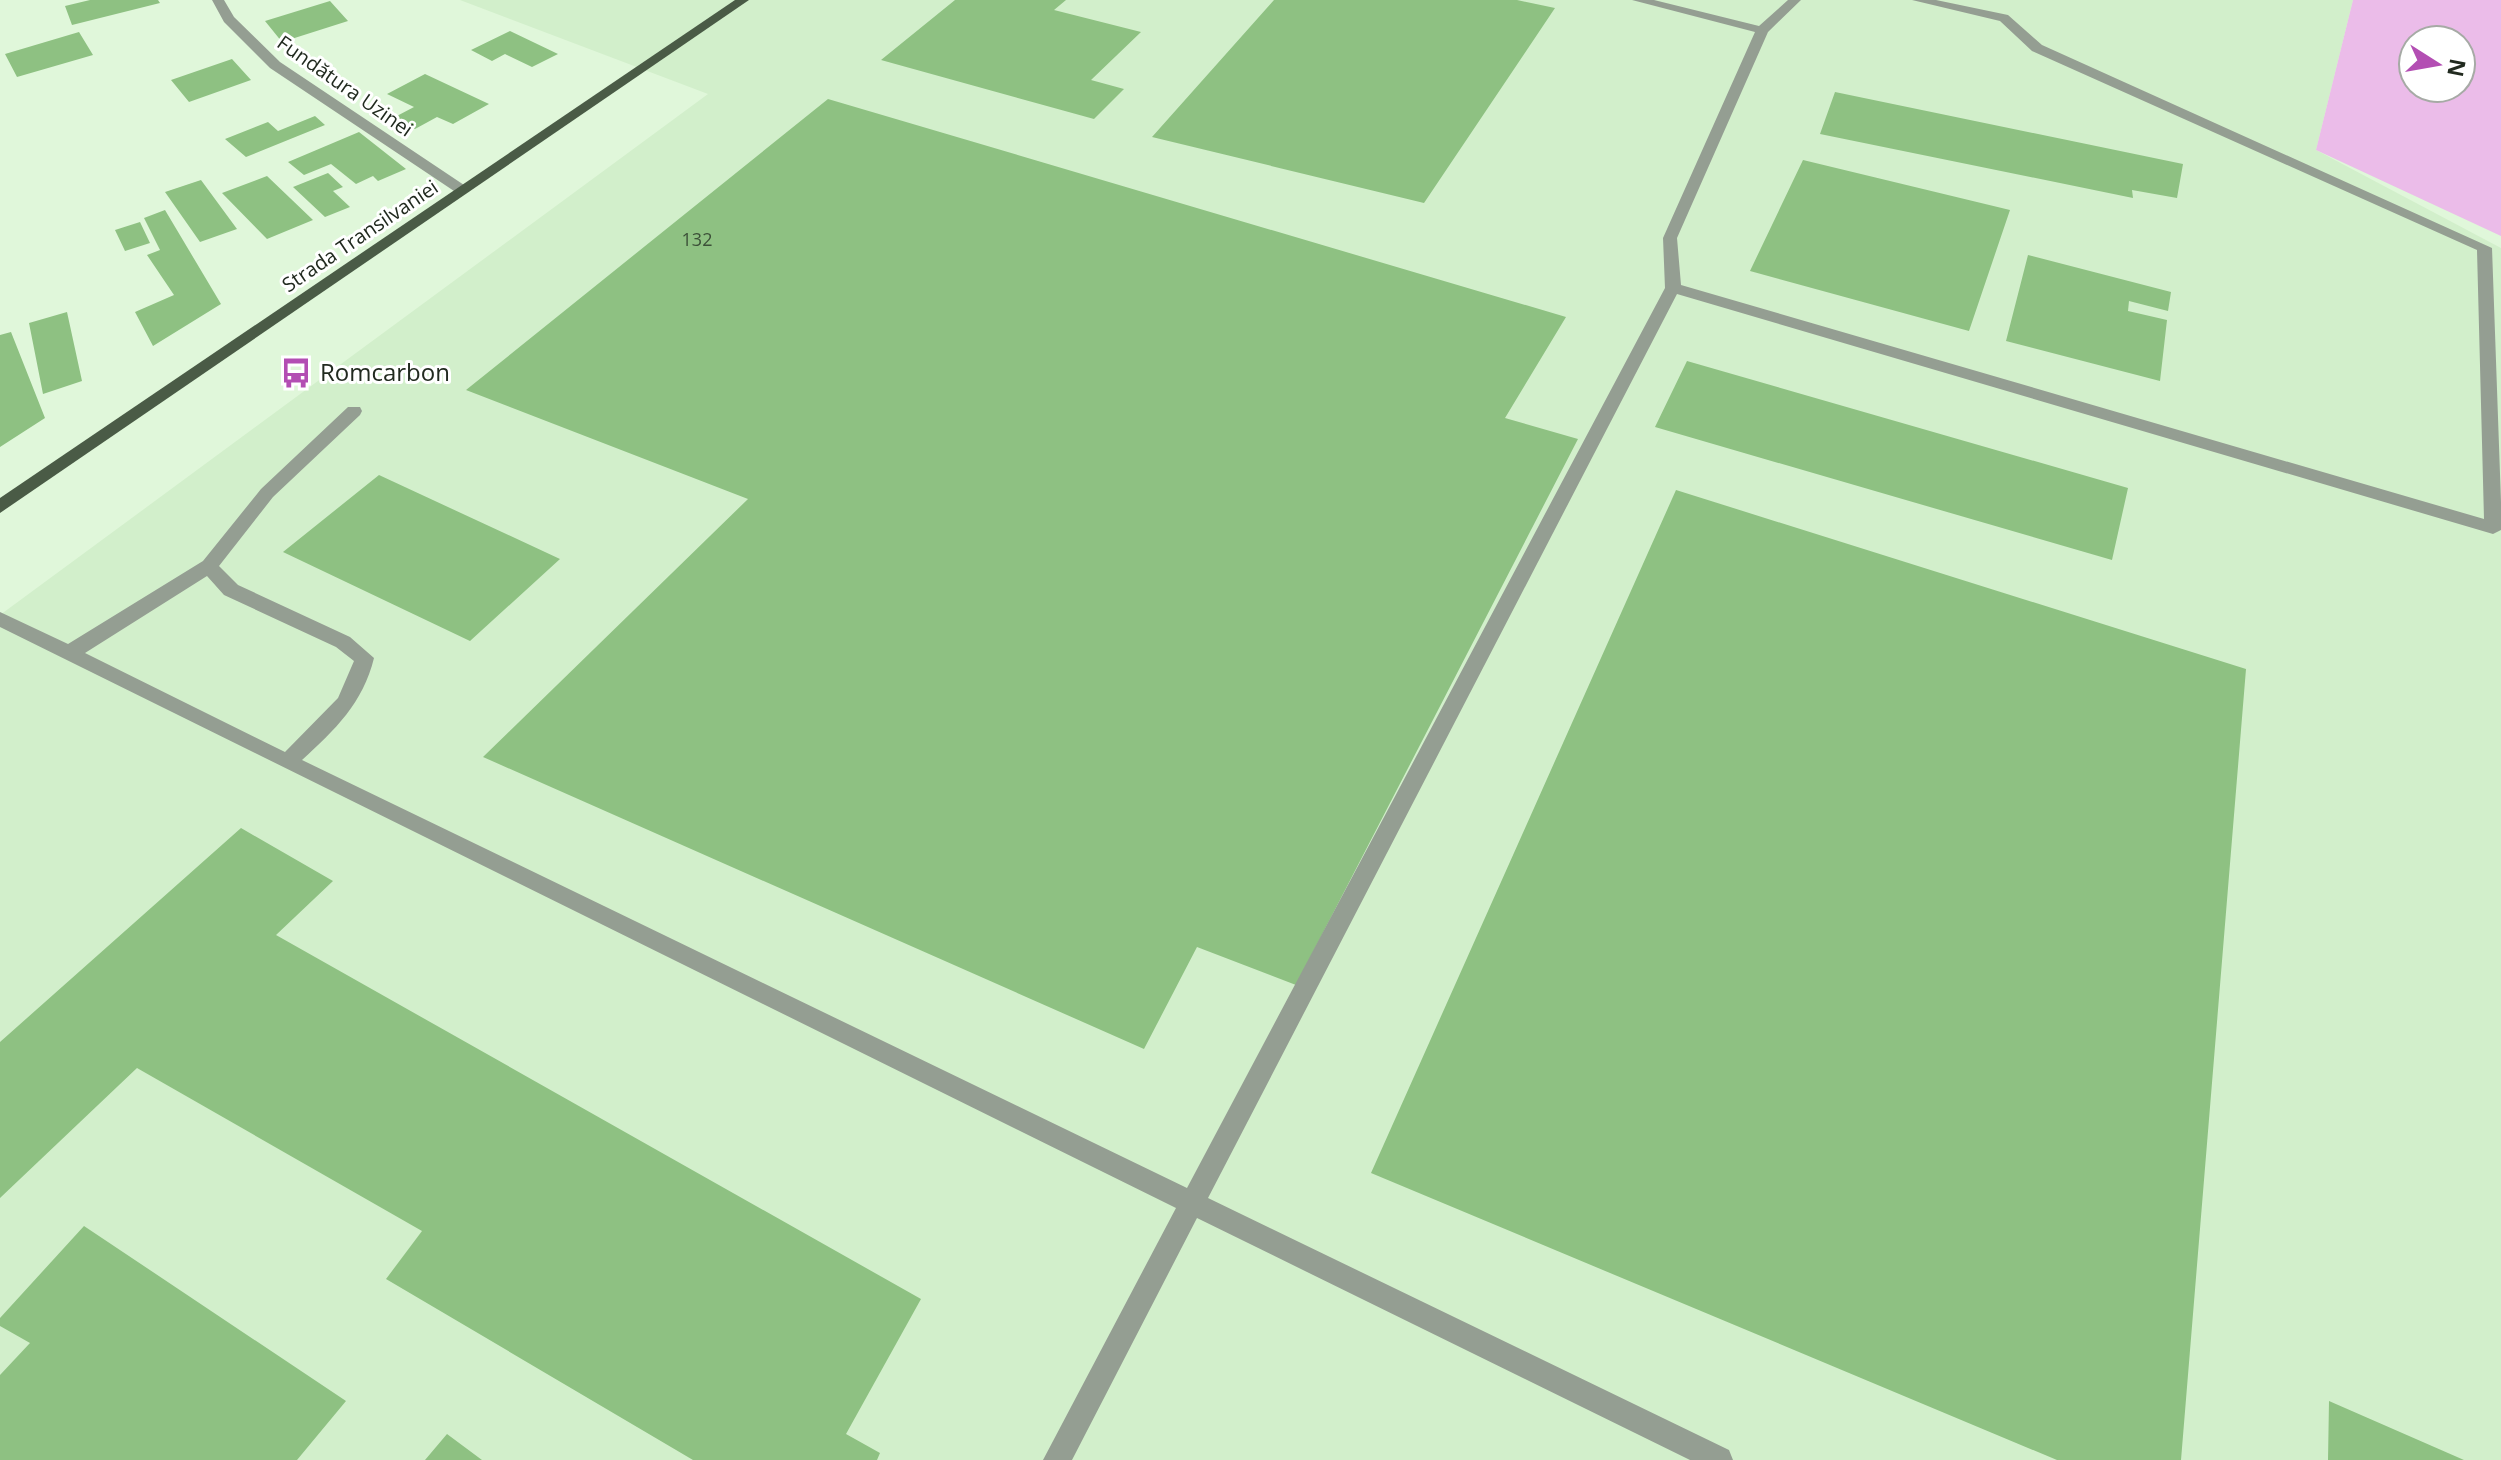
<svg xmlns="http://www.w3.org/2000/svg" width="2501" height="1460" font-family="'Open Sans',sans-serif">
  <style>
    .built { fill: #d2efcb }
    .green { fill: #ebbce9; fill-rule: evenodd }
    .building { fill: #8ec182 }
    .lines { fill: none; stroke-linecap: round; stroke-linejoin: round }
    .minor { fill: #949e92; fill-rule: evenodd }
    .major { fill: #4a5b46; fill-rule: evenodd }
    .labels { text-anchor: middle; stroke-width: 6; stroke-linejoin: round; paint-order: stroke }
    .far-number-label { font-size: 18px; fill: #3c5038 }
    .far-street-label { font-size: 20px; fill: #212a1f; stroke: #fff }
    .poi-label { font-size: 24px; fill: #212a1f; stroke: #fff; text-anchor: start }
  </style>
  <rect width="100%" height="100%" fill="#e0f7da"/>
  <path class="built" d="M460,0H2353L2316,150L2501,248V1460H0V615L708,94Z"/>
  <path class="green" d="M2353,0H2501V236L2316,150ZM2413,40H2461V88H2413Z"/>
  <path class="building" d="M90,0H158L160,3L72,25L65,6Z
    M955,0H1066L1054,10L1141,32L1091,80L1124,89L1094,119L881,60Z
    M1274,0H1517L1555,8L1424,203L1152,137Z
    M330,1L348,21L282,42L265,21Z
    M510,31L558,54L532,67L505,54L492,61L471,50Z
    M79,32L93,55L17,77L5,54Z
    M232,59L251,80L189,102L171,80Z
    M425,74L489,104L453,124L437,117L415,129L393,118L414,107L387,94Z
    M1835,92L2183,164L2177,198L2132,190L2133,198L1820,134Z
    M828,99L1566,317L1505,418L1578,439L1296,985L1197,947L1144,1049L483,757L748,499L466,390Z
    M315,116L325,125L246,157L225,139L268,122L278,131Z
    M359,132L406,169L378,181L373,176L356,184L331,164L304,175L288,162Z
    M1803,160L2010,210L1969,331L1750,271Z
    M328,173L343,187L333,191L350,207L325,217L293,187Z
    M267,176L313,220L267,239L222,193Z
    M201,180L237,229L200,242L165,192Z
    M165,210L221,304L153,346L135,312L174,295L147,255L160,250L144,218Z
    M140,222L150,243L125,251L115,230Z
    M2028,255L2171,292L2168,311L2129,301L2128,311L2167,320L2160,381L2006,341Z
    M67,312L82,381L43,394L29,323Z
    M11,332L45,418L0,447V335Z
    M1687,361L2128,488L2112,560L1655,427Z
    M379,475L560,559L470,641L283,552Z
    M1676,490L2246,669L2181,1460H2057L1371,1173Z
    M241,828L333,881L276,935L921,1299L846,1434L880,1453L877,1460H693L386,1279L422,1231L137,1068L0,1198V1042Z
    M84,1226L346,1401L297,1460H0V1375L30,1343L0,1326V1318Z
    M2329,1401L2464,1460H2328Z
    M447,1434L482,1460H425Z"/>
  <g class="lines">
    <path class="minor" d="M212,0H224L234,17L280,62L467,187V193H457L270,68L224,22Z
      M1632,0H1654L1759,26L1788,0H1801L1768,32L1677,238L1681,285L2484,519L2477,250L2032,51L2000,21L1912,0H1936L2008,15L2042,45L2492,248L2501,502V530L2493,534L1677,294L1208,1198L1729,1450L1733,1460H1690L1197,1218L1072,1460H1043L1176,1208L0,627V612L68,644L203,561L261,489L348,407H360L362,411L360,415L273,497L219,566L238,585L350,637L374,658C363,703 335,730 302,760L1187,1188L1665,288L1663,238L1755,32ZM207,576L224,595L336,647L354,661L338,698L285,752L85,653Z"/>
    <path class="major" d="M735,0H749L0,513V498Z"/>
  </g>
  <defs>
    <g id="bus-bare" transform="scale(2.4)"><path d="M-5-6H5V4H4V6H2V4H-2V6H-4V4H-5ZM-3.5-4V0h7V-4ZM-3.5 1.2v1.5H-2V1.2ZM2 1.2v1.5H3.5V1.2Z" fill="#b34eb3" stroke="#fff" stroke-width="2.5" paint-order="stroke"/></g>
  </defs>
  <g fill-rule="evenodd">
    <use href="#bus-bare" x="296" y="373"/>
  </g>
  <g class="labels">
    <g class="far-number-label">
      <text x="697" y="246">132</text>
    </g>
    <g class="far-street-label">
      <text transform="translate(345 86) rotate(35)" y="7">Fundătura Uzinei</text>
      <text transform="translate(360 236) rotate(-34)" y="7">Strada Transilvaniei</text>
    </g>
    <g class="poi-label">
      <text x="320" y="381">Romcarbon</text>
    </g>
  </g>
  <g transform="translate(2437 64) rotate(101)"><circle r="38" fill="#ffffff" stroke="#a6aaa5" stroke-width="2"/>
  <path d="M0-6L14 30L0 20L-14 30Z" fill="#b34eb3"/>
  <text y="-12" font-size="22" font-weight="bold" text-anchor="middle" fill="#212a1f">N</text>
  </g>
</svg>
